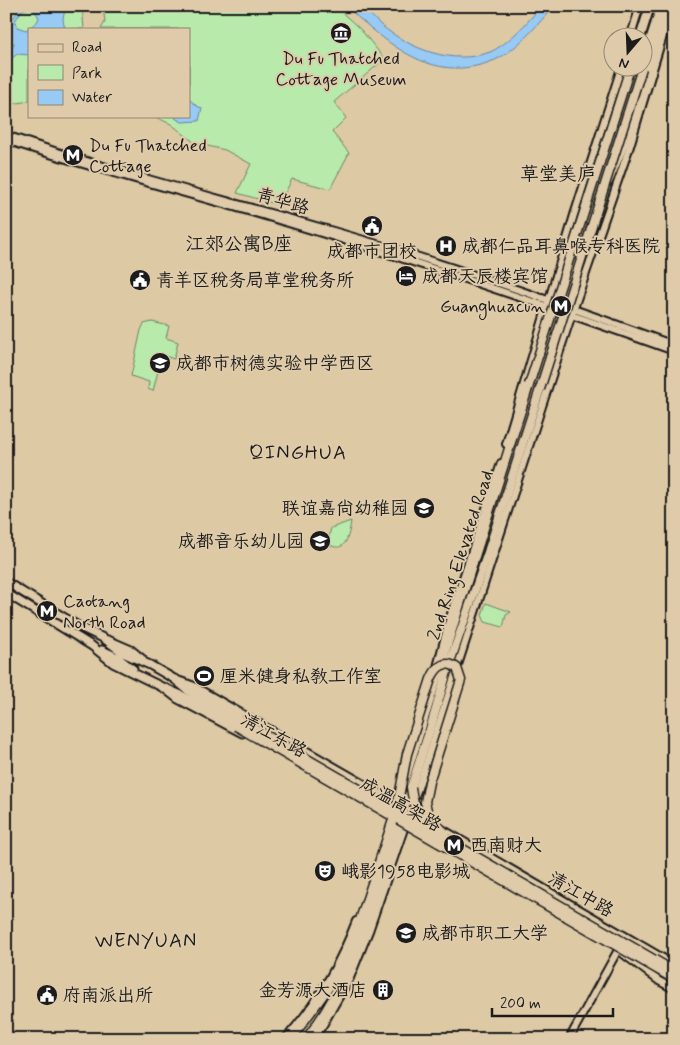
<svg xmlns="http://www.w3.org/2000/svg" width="680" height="1045" font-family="Mynerve,'LXGW WenKai TC',sans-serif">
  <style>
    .green { fill: #b8eaab; stroke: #6a8364 }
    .water { fill: #97caf4; stroke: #66849e; fill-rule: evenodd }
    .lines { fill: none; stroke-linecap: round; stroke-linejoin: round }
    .secondary-casing { stroke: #1c1c1c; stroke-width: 10 }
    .primary-casing { stroke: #1c1c1c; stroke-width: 11 }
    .highway-casing { stroke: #1c1c1c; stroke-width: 11 }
    .secondary { stroke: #dfcbaa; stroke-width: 6 }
    .primary { stroke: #dfcbaa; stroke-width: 7 }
    .highway { stroke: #dfcbaa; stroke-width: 8 }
    .highway-bridge-casing { stroke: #1c1c1c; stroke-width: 11; stroke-linecap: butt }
    .highway-bridge { stroke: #dfcbaa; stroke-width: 8 }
    .labels { text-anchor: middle; stroke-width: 4; stroke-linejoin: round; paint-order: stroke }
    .poi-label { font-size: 18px; fill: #1c1c1c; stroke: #dfcbaa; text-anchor: start }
    .street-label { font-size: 18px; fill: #1c1c1c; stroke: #dfcbaa }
    .neighbourhood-label { font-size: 19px; fill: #1c1c1c; stroke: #dfcbaa }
    .quarter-label { font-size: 20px; letter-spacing: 1px; fill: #1c1c1c; stroke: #dfcbaa }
  </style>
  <rect width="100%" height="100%" fill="#dec9a5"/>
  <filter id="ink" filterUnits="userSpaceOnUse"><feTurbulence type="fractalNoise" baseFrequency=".02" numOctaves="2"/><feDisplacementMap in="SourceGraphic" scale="10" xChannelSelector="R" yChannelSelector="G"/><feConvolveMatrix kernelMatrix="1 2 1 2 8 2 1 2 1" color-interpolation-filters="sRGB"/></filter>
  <g filter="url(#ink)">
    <path class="green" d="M6,6H82L84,29H29V101L6,105Z
      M103,6H335L361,30L383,57L382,61L334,102L346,118L332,132L349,153L330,189L292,179L279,205L237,193L251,164L225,150L195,143L171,124L153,116H189V29H101L105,22Z
      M152,322L169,326L166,338L178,342L174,359L162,355L153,391L148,389L149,382L131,376L141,330L144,324Z
      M351,521C350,527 348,546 339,547C336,548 330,545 327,544L331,528Z
      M486,603L511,612L506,615L503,627L485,622L482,615Z"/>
    <path class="water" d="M21,6H68C63,14 61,21 66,29H29V55L17,54L6,64V59L14,45V43L6,41V33L11,30L12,20ZM33,7L39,18L37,22L26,30L17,27L15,21L22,10Z
      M347,6H363C369,13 375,20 382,26C411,49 453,66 490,52C507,45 529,21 541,6H554C538,24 522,44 501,57C494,61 485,64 476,66C436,75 402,54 372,29C364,22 354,15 347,6Z
      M189,99L197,106L202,108L199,121L182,122L175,118L176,116H189Z"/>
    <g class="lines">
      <g class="secondary-casing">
        <path id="secondary" d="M630,38L640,6
          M6,135C113,172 224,199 333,231C448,264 561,304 674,345
          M6,140C95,170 186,192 275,219C409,259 542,304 674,351
          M506,444L574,215L621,68
          M436,671L450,617L501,463
          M618,950L659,981L674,989
          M285,1039C316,1005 340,963 356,921
          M313,1039L323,1025L350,978L369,931L418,788L574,308L630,146L672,6
          M569,1039L618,950L620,943"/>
      </g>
      <g class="primary-casing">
        <path id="primary" d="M6,582L78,626L103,638L123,653L150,665L176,680L193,686L219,701L421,817
          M6,593L92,646L113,663L164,688L178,699L242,733
          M108,640L131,650L142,659
          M102,650L117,657L133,669
          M443,830L674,965"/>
      </g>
      <g class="highway-casing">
        <path id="highway" d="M640,38L650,6
          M642,66L661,6
          M619,92L626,68
          M608,182L626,139L667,6
          M176,680L188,690L240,720
          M164,688L182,696L236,726
          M404,782L529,385
          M406,803L431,726L449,665L488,552L540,389
          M291,1039L332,983L352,944L392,823
          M306,1039C355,977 374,898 399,825"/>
      </g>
      <use href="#secondary" class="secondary"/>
      <use href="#primary" class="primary"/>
      <use href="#highway" class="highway"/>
      <g class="highway-bridge-casing">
        <path id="highway-bridge" d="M529,385L630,68
          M540,389L642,68
          M240,720L674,971
          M236,726L674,979
          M411,787C413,805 417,816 432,826
          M401,818L406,803
          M392,823L398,802L407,754L431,679C436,667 445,659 457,668L461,680L429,782L425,802L429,818L446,833"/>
      </g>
      <use href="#highway-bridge" class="highway-bridge"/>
    </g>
  </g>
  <defs>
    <g id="museum-disc" transform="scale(1.125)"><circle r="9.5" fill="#1c1c1c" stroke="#dfcbaa"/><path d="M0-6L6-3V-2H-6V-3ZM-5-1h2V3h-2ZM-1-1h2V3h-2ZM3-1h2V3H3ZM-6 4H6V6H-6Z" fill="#fff"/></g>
    <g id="metro-disc" transform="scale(1.125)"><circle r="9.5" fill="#1c1c1c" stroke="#dfcbaa"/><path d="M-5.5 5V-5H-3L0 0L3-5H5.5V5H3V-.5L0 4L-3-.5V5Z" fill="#fff"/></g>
    <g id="civic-disc" transform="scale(1.125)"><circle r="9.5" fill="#1c1c1c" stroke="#dfcbaa"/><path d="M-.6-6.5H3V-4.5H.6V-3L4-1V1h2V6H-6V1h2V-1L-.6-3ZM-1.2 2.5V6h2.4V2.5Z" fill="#fff"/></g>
    <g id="hospital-disc" transform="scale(1.125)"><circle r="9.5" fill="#1c1c1c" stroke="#dfcbaa"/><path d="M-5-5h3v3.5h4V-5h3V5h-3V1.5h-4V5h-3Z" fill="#fff"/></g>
    <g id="hotel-disc" transform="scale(1.125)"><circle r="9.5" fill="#1c1c1c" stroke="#dfcbaa"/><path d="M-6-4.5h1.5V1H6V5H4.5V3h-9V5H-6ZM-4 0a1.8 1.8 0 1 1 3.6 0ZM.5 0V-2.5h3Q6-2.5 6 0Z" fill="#fff"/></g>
    <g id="school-disc" transform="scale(1.125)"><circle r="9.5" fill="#1c1c1c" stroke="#dfcbaa"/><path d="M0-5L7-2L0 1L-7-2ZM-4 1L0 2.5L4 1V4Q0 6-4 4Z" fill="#fff"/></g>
    <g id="stadium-disc" transform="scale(1.125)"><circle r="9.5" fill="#1c1c1c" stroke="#dfcbaa"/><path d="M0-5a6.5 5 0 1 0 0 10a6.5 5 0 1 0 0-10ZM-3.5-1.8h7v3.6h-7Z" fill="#fff"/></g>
    <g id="theatre-disc" transform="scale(1.125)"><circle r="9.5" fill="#1c1c1c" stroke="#dfcbaa"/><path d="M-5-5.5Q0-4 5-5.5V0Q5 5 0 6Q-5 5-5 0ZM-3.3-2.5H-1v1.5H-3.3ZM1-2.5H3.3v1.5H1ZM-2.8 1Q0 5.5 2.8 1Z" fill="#fff"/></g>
    <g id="university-disc" transform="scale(1.125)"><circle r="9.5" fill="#1c1c1c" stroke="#dfcbaa"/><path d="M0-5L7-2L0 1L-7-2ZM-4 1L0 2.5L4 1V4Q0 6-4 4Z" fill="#fff"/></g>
    <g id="building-disc" transform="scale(1.125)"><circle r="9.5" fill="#1c1c1c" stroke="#dfcbaa"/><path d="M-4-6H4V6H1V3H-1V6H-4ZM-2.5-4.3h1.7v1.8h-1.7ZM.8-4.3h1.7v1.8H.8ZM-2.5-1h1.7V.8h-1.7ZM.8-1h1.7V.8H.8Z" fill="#fff"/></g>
  </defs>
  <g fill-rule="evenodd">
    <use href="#museum-disc" x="341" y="33"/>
    <use href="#metro-disc" x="73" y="155"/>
    <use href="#civic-disc" x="372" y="226"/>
    <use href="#hospital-disc" x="446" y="246"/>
    <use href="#hotel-disc" x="406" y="276"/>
    <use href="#civic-disc" x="140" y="280"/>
    <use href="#metro-disc" x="561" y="306"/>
    <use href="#school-disc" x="160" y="363"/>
    <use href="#school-disc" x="424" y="508"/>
    <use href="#school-disc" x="320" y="541"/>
    <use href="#metro-disc" x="47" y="611"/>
    <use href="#stadium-disc" x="204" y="676"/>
    <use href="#metro-disc" x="454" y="845"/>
    <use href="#theatre-disc" x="325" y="871"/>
    <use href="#university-disc" x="406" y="933"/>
    <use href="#building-disc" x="383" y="990"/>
    <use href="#civic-disc" x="47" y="995"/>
  </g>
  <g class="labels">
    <g class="poi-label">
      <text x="341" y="64" text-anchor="middle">Du Fu Thatched<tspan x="341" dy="21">Cottage Museum</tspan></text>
      <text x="89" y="151">Du Fu Thatched<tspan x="89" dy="21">Cottage</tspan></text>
      <text x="462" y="252">成都仁品耳鼻喉专科医院</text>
      <text x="372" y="257" text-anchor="middle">成都市团校</text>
      <text x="422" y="282">成都天辰楼宾馆</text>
      <text x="156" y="286">青羊区税务局草堂税务所</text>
      <text x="545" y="312" text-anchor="end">Guanghuacun</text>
      <text x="176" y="369">成都市树德实验中学西区</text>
      <text x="408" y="514" text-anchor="end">联谊嘉尚幼稚园</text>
      <text x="304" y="547" text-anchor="end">成都音乐幼儿园</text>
      <text x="63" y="607">Caotang<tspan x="63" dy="21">North Road</tspan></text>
      <text x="220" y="682">厘米健身私教工作室</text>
      <text x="470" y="851">西南财大</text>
      <text x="341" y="877">峨影1958电影城</text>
      <text x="422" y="939">成都市职工大学</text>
      <text x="367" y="996" text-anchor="end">金芳源大酒店</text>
      <text x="63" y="1001">府南派出所</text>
    </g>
    <g class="street-label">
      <text transform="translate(283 201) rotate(16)" y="6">青华路</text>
      <text transform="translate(460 555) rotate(-72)" y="6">2nd Ring Elevated Road</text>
      <text transform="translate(274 735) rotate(29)" y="6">清江东路</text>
      <text transform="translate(401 804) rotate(30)" y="6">成温高架路</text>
      <text transform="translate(581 894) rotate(30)" y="6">清江中路</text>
    </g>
    <g class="neighbourhood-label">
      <text x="558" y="180">草堂美庐</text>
      <text x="239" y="250">江郊公寓B座</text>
    </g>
    <g class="quarter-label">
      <text x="298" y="459">QINGHUA</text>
      <text x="146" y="947">WENYUAN</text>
    </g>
  </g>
  <rect width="680" height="1045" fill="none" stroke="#dfcbaa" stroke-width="25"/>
  <rect x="12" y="12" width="655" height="1020" fill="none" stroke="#1c1c1c" stroke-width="2" filter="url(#ink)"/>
  <rect x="28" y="28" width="162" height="90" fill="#dfcbaa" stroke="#918571"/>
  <rect x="38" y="44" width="25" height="8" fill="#dfcbaa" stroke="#918571"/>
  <text x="72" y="52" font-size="15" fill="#1c1c1c">Road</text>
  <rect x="38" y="65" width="25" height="15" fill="#b8eaab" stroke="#918571"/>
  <text x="72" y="78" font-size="15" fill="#1c1c1c">Park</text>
  <rect x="38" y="90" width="25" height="15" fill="#97caf4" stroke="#918571"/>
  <text x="72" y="102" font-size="15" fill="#1c1c1c">Water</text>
  <g transform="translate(628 52) rotate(199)"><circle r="24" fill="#dfcbaa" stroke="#918571"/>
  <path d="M0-4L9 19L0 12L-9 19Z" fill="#1c1c1c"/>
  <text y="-8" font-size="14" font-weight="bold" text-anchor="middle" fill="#1c1c1c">N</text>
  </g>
  <path d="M492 1008v8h121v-8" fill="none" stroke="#1c1c1c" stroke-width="2.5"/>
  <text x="500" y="1008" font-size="15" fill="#1c1c1c" stroke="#dfcbaa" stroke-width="4" paint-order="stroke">200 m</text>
</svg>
